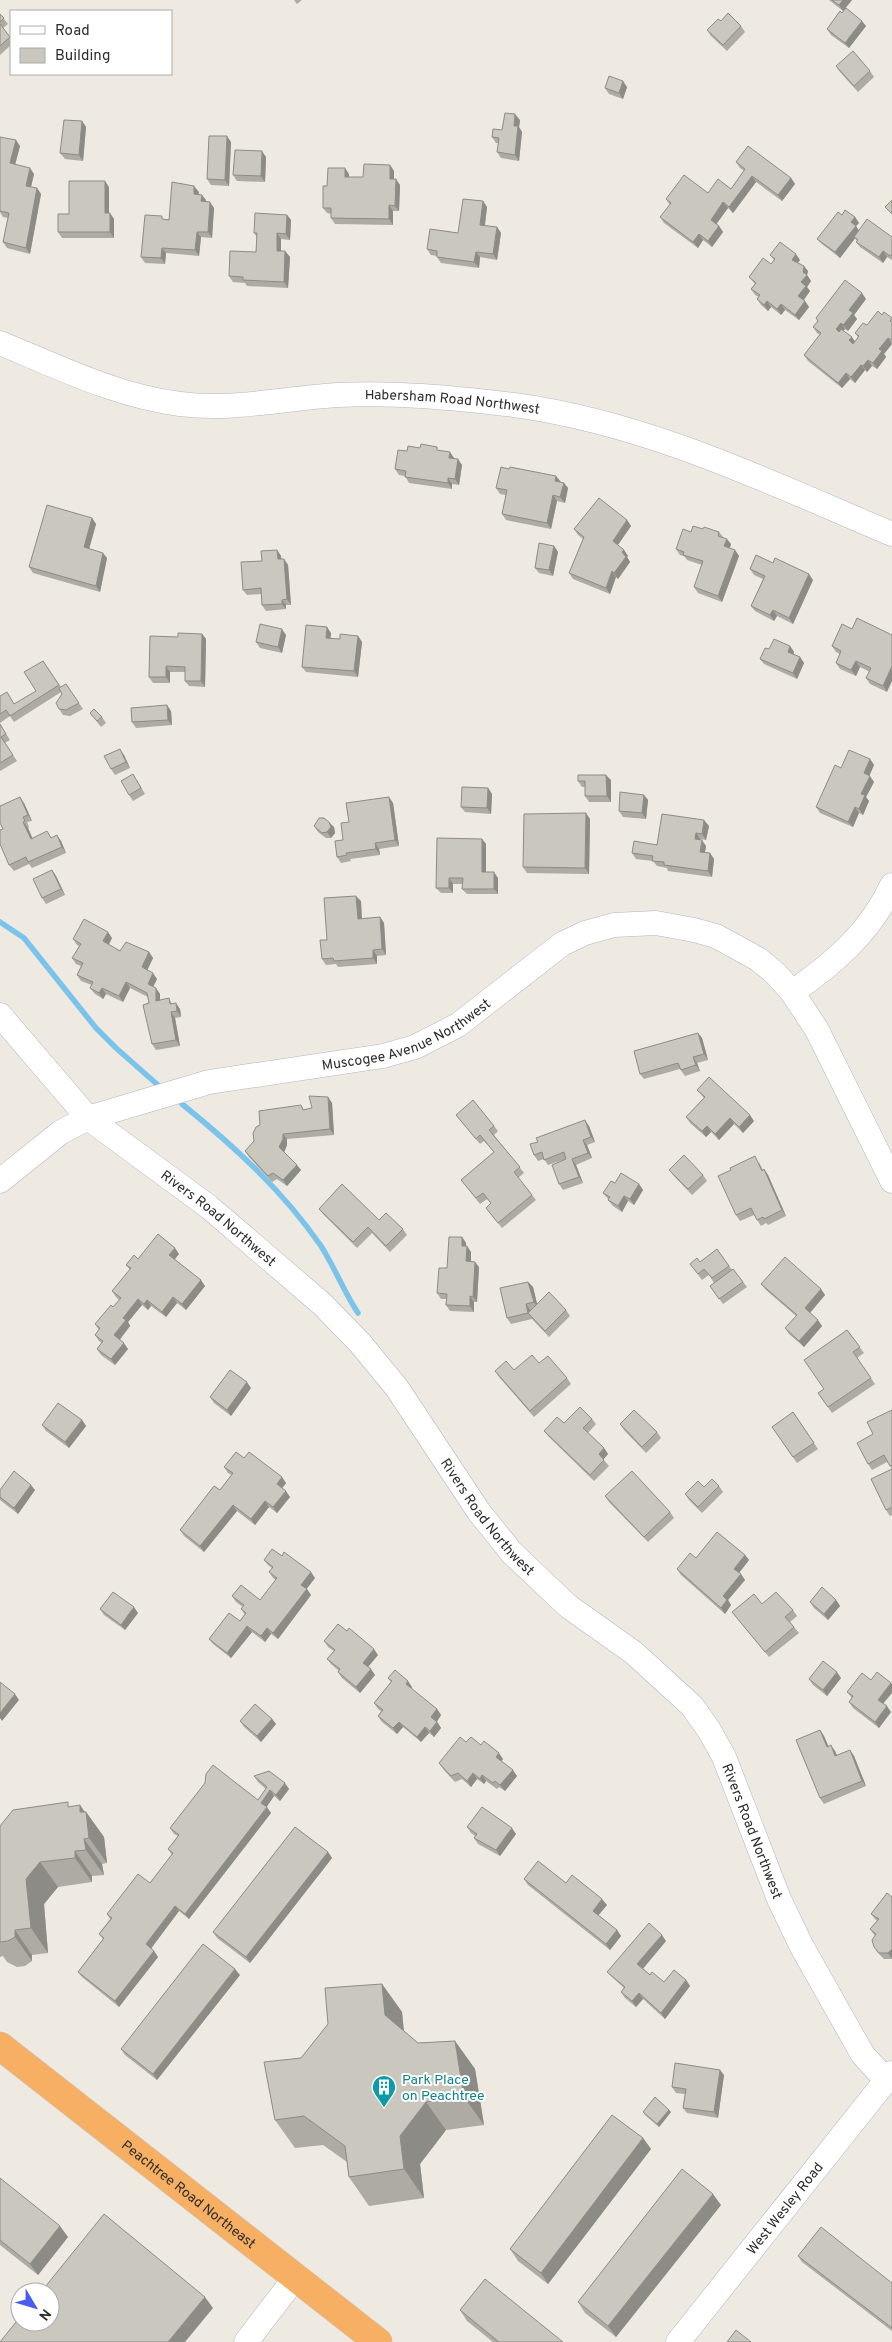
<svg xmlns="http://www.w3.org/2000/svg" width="892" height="2342" font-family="Overpass,sans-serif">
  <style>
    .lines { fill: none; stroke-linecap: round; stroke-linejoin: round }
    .stream { stroke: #7ac3ea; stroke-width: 5.5 }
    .minor-casing { stroke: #b4b6c0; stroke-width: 25 }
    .highway-casing { stroke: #c8c8c8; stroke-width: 29 }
    .minor { stroke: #fff; stroke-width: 24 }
    .highway { stroke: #f7af63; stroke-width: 28 }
    .wall { fill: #aeaba4 }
    .shaded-wall { fill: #8d8b86 }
    .building { fill: #cac7bf; stroke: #8d8b86 }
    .labels { text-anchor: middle; stroke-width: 4; stroke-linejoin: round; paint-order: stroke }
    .street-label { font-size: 14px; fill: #2d2d2d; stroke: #fff }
    .culture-label { font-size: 14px; fill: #0d838f; stroke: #fff; text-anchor: start }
  </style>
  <rect width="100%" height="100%" fill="#eee9e1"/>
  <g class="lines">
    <path class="stream" d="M0,922L24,938L96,1028L116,1048L159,1086
      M182,1104C234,1146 283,1191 321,1246C335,1268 344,1292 358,1313"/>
    <g class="minor-casing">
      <g id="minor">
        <path id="s1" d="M0,343C58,367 117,396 180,404C233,411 285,398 338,395C396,392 456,398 514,405C648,423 769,482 892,534"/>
        <path d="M792,992C834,964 871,931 892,885"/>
        <path id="s2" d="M0,1015L88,1118L209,1207L322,1304L360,1343L397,1388L479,1512L512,1553L568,1606L634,1653L692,1706L709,1730L724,1757L779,1899L802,1947L863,2055L886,2080"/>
        <path id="s3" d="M0,1181L61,1132L88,1118L209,1082L383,1056L415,1047L458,1025L562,944L585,933L614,925L656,923L694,930L716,936L758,959L776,974L792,992L817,1030L892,1181"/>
        <path d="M246,2342L295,2278"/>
        <path id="s4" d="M678,2342L892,2073"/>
      </g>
    </g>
    <g class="highway-casing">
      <g id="highway">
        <path id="s5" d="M0,2046L378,2342"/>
      </g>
    </g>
    <use href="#minor" class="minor"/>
    <use href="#highway" class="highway"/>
  </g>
  <path class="wall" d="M294,0H302L297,4Z
    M829,0H852L843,11Z
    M842,13L866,26L849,48L831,35L827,29Z
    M0,14L8,24L3,28L11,38V45L0,55Z
    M721,21L741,26L745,32L727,51L711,36L707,30Z
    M836,66L870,71L874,77L858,92L840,72Z
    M627,87L623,99L609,94L605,88Z
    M520,120L519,127L522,132L519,161L501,158L497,152L499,143H496L492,137Z
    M82,121L86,127L83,161L65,159L60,153Z
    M0,137L20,146L15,164L34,174L31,187L37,188L41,194L30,254L7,248L3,242L8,218L3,217L0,212Z
    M231,142L229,186L211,185L207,179Z
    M266,157L265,182L237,181L233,175Z
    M736,162L791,178L795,184L782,201L756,182L733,213L728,208L716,224L719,226L723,232L712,247L703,240L698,248L664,223L660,217L670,205L666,199L708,193L731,189L744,171L740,168Z
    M390,165L394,171V179L400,185L399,211H393V225L335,224L331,218V214L327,213L323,208L349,174V177H363Z
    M109,187V213L114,219V238H62L58,232L69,214Z
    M199,192L198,194L206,200V202L214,208L212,238L201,237L199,256L166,253L165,264L145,263L141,257L164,219L169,220Z
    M483,201L487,207L485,226L497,227L501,233L497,260L480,257L479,268L441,263L437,257V256L431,255L427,249L458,233Z
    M287,215L291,220L290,240L281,239V251H285L290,257L288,288L247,286L245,283L233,282L229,276L256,252L257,237L254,233Z
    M842,215L855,217L859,223L856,226L859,231L892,237V260L887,257L883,263L860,247L856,242L857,241L855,238L840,258L822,244L817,239Z
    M770,255L800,260L798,263L808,271L807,275L811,281L807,287L810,291L804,300L809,307L799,320L785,310L781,315L771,307L768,311L761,305L757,299L759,297L755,295L751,289L755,284L749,277L771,264L774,260Z
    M866,299L854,315L857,319L848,331L845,329L843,331L855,342L858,337L855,333L882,315L892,318V344L884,354L886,357L877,369L872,366L867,372L865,370L855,383L850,379L842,388L808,361L804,355L820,335L817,333L813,327L818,321L816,318Z
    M440,450L454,458L462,465L459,485L452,484V489L409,483L405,476L399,475L395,469L407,451Z
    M564,483L568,488L565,503L557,501L551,529L506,520L502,514L506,495L500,494L496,488Z
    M92,518L96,524L89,549L107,558L100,592L33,573L29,567Z
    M627,520L631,526L618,545L624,550L628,556L627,557L630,562L618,579L616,577L610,594L573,579L569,573L583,539L578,535L574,529Z
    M703,529L719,532L723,537L731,544L730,548L735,550L739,556L722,602L698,593L694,587L702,565L687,560L684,556L680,555L676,549L691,532Z
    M554,546L558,552L553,576L539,573L535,568Z
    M277,550L281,556V559H284L288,565L291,605H286V609L266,611L262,605L261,594L247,595L243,590L262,561Z
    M773,563L813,580L793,624L777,616L774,621L755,611L751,606L763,579L754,575L750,569Z
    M842,624L887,692L870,684L866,678L870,672L860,667L856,676L840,669L836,663L840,654L836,652L832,646Z
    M331,633L330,638L340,639L358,636L362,642L358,677L306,672L302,667Z
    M202,634L206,639L205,687L189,686L185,681V672H170V683H153L149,677L178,637Z
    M286,635L282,653L260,648L256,642Z
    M790,646L794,652V654L800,657L804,663L797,679L764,664L760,659L769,649Z
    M43,661L61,687L66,684L83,709L70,716L63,715L59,709L62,694L61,692L14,722L10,716L0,723V696L15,704L36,691Z
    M171,711L172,725L136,728L132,722Z
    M90,713L102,717L106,723L101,727Z
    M0,724L10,740L5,743L17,761L0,771Z
    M124,755L130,768L115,775L111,769Z
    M870,759L874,765L869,776L874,782L866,797L869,801L863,815L859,813L853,827L820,813L816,807L841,768Z
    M137,780L145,794L133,801L129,795Z
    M611,780V802H589L585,796V787H582L578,781Z
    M488,788L492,794L491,814L465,812L461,807Z
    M644,795L648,800L646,819L623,817L619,811Z
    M24,803L32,821L27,822L29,827L28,828L32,838H52L61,841L66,853L32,868L29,864L14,871L9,865L3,829Z
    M393,803L399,846L379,849L380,855L350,859L351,861L341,863L337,857L343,840L349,822Z
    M590,819L589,874L527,873L523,867Z
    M314,826L334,827L335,833L331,838H326L318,832Z
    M709,826L706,840L700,839V840L706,846L705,852L710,853L714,859L712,877L668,871L667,868L657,866L653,861L636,859L632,853Z
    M482,839L486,844V872L498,878V894H467L462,889L463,884H453V893H441L436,888Z
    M52,870L56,876L65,895L46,904L42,898Z
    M361,901L362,919L380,917L384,923L386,955L377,956V964L338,967L336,964L326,965L322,959L327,940Z
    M112,938L109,945L120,951L149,952L153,958L147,970L157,979L153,987L160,994V1000L169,998L172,1004L180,1009L181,1017L175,1018L180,1046L156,1050L152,1044L148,997L130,988L123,1002L106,994L103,999L95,994L90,988L92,985L81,981L77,975L81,966L76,964L72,958L79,946L77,945L73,939Z
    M698,1033L702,1038L708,1060L697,1063L700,1071L685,1076L680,1069L644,1079L640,1074Z
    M697,1090L754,1121L743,1133L734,1124L719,1140L711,1132L706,1137L690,1123L686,1117L704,1098Z
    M328,1097L332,1103L334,1135L287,1139V1145L284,1152L301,1170L287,1186L277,1179L272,1182L249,1157L245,1151L301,1105L304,1110L312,1108Z
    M456,1115L494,1126L498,1131L494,1135L524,1173L518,1178L536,1200L502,1228L486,1208L491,1203L487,1199L480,1204L461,1180L494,1152L484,1141L480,1144Z
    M589,1126L595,1142L587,1145L592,1158L576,1165L583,1183L563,1190L559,1184L566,1159L548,1165L544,1159L538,1161L534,1155Z
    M759,1162L763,1170L764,1169L768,1175L786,1216L768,1225L766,1223L761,1226L754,1215L740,1221L736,1215Z
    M669,1170L703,1175L707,1181L692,1195L673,1175Z
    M639,1184L643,1190L634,1205L628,1201L622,1212L613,1206L608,1200H609L603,1193Z
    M319,1209L379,1220L403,1229L407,1235L390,1252L372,1233L357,1248L323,1214Z
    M462,1237L466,1243V1246L471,1252V1261L479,1267L477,1302H474V1312L450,1311L446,1305L447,1299H441L437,1293L447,1268Z
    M717,1249L732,1270L733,1269L747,1287L723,1304L710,1286L714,1283L709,1275L702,1280L690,1264L700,1262Z
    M179,1254L175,1259L205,1286L186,1310L177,1303L166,1317L151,1306L148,1310L142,1305L128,1322L130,1326L120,1340L128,1349L115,1365L101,1355L97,1349L102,1343L99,1341L95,1335L99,1330L95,1324L113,1307L119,1300L116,1297L112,1291L130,1270L126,1265L138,1259Z
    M528,1282L533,1287L537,1304L566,1310L570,1316L549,1337L532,1319L511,1324L507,1318Z
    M761,1284L821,1289L825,1295L810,1313L822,1326L804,1347L789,1334L785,1328L796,1316L766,1290Z
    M847,1330L864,1353L857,1358L875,1384L832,1413L818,1393L824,1389Z
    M539,1363L567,1378L571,1384L534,1417L499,1377L495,1371L514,1370Z
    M251,1388L231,1416L214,1403L210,1397Z
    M892,1410V1515L890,1516L886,1510L892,1469L887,1462L872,1470L868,1464L873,1434Z
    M793,1412L818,1449L797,1463L772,1427Z
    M592,1419L596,1424L588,1433L604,1448L608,1454L603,1459L609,1466L594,1481L548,1436L544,1431L564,1423Z
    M82,1420L86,1426L69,1448L46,1431L42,1425Z
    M620,1424L657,1432L661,1438L646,1453L624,1430Z
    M244,1458L286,1483L282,1488L290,1497L277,1513L269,1507L255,1525L237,1511L204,1552L184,1536L180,1530L220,1490L232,1475L228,1473L224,1467Z
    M719,1486L723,1492L702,1513L689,1500L685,1494L704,1487Z
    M0,1490H35L18,1514L0,1500Z
    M605,1496L670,1512L674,1518L648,1542L609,1502Z
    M745,1555L749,1560L739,1573L745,1580L728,1600L731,1605L725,1614L681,1575L677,1569L696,1558Z
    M282,1556L315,1578L306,1589L311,1595L278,1639L271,1634L265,1642L252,1632L231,1658L213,1644L209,1639L240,1621L245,1615L241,1609L243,1607L236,1602L232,1596L260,1600L276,1580L273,1578L269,1572L272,1568L268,1565L264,1560Z
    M836,1600L840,1606L828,1620L814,1608L810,1602Z
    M762,1604L793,1610L797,1616L790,1622L799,1633L769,1657L732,1612Z
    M100,1609L138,1613L125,1630L104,1615Z
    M324,1641L378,1655L368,1667L375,1675L360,1693L342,1678L338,1672L339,1671L331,1664L327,1659L334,1651L328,1647Z
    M388,1678L412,1687L411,1689L437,1709L441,1715L437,1721L441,1728L434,1737L429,1733L421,1742L403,1727L397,1734L382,1722L378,1716L381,1711L378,1709L374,1703L391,1682Z
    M841,1678L827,1696L813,1685L809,1679Z
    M847,1692L884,1704L891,1712L879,1728L853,1708L849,1702L852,1698Z
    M272,1719L276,1724L261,1742L244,1727L240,1721Z
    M820,1730L824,1736L828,1746L835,1751L837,1755L850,1750L854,1756L866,1786L824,1804L820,1798Z
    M466,1742L481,1745L503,1759L501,1761L517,1776L505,1791L499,1787L497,1789L486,1781L484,1784L477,1779L471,1787L462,1779L455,1782L443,1769L439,1763Z
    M254,1776L289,1789L280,1801L274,1796L266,1807L271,1813L189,1919L179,1911L151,1948L154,1951L158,1957L119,2007L82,1977L78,1972L103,1939L99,1934L110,1919L107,1914L150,1883L172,1855L168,1849L178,1836L174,1834L170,1828L258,1800L266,1789L258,1782Z
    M71,1806L85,1812H86L104,1837L107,1863L102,1864L104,1875L92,1876V1882L58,1887L44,1904L48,1953L32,1955V1961L25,1966L17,1967L7,1962L3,1956L0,1957V1826Z
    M467,1827L516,1834L500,1856L478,1844L474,1838L475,1836L471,1833Z
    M328,1852L332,1858L250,1963L217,1938L213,1932Z
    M524,1879L566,1883L607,1905L598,1915L617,1930L621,1936L610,1950L528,1885Z
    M887,1893L892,1959H884L878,1953L874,1947L875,1936L870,1929L877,1921L875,1919L871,1914Z
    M666,1941L643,1968L650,1975L664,1982L686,1980L690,1986L665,2019L643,1999L636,2007L625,1998L621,1992L624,1988L612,1977L607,1972Z
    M240,1975L157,2080L125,2055L121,2049Z
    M382,1984L402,2012L404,2031L418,2043L455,2041L475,2069L484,2125L446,2130L420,2164L424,2198L369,2206L349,2177L347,2162L323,2145L295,2148L275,2120L301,2058Z
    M724,2075L718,2118L687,2113L683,2108L685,2094L676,2093L672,2087Z
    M669,2110L671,2112L659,2127L645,2115L643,2112Z
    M643,2138L651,2149L548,2284L518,2261L510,2249Z
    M0,2178L68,2237L38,2275L0,2245Z
    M721,2205L616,2337L585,2313L578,2302Z
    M798,2256L892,2283V2331L802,2262Z
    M460,2310L563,2342H493L467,2321Z"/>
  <path class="shaded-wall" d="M843,0H852L843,11L839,5Z
    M862,21L866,26L849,48L845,43Z
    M623,81L627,87L623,99L619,93Z
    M515,114L520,120L519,127L522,132L519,161L515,155L514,126Z
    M82,121L86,127L83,161L79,155Z
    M227,136L231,142L229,186L225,180Z
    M16,140L20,146L14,169L10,163Z
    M262,151L266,157L265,182L261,176Z
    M390,165L394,171V185L390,179Z
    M30,168L34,174L30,191L26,186Z
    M345,168L349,174V183L345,177Z
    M752,176L756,182L733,213L729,207Z
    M791,178L795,184L782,201L778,195Z
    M396,179L400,185L399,211L395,206Z
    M105,181L109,187V219L105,213Z
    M194,186L199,192L198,200L194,194Z
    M37,188L41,194L30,254L26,248Z
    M202,195L206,200L205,207L201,201Z
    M483,201L487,207L484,231L480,225Z
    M210,202L214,208L212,238L208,232Z
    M723,202L728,208L715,226L711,220Z
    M389,205L393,211V225L389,219Z
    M110,213L114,219V238L110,232Z
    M287,215L291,220L290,240L286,234Z
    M855,217L859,223L856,226L860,232L840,258L835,252L851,222Z
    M719,226L723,232L712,247L708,241Z
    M497,227L501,233L497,260L493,254Z
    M197,232L201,237L199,256L195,250Z
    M277,233L281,239V257L277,251Z
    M699,234L703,240L698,248L693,242Z
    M162,248L166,253L165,264L161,258Z
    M285,251L290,257L288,288L284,282Z
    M883,251L887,257L883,263L879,257Z
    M476,252L480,257L479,268L474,262Z
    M796,254L800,260L796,265L792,260Z
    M804,266L808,271L807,275L811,281L807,287L810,291L802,302L798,296L801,282Z
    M862,293L866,299L854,315L857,319L848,331L843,325L849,310Z
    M767,301L771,307L768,311L764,305Z
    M805,301L809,307L799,320L795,315Z
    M781,304L785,310L781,315L777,309Z
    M841,323L845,329L840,335L836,329Z
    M852,337L856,343L854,346L849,340Z
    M888,338L892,344L884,354L886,357L877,369L873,363L879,349Z
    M868,360L872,366L867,372L863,366Z
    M861,365L865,370L855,383L851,377Z
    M846,373L850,379L842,388L838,383Z
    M450,452L454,458L453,463L449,458Z
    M458,459L462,465L459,485L455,479Z
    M556,476L561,482L555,481Z
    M448,478L452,484V489L448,483Z
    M564,483L568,488L565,503L560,497Z
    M553,495L557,501L551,529L547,523Z
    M92,518L96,524L88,553L84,547Z
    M627,520L631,526L617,546L613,541Z
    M727,539L731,544L728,552L724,546Z
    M554,546L558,552L553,576L549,570Z
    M277,550L281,556L282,565L278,559Z
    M624,550L628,556L627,557L630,562L618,579L614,573L622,552Z
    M735,550L739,556L722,602L718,596Z
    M103,553L107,558L100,592L96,586Z
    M284,559L288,565L291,605L287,599Z
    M612,571L616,577L610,594L606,588Z
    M809,574L813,580L793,624L789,618Z
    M282,600L286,605V609L282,604Z
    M773,610L777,616L774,621L770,615Z
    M327,627L331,633L330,644L326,638Z
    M282,629L286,635L282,653L278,647Z
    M202,634L206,639L205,687L201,681Z
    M358,636L362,642L358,677L354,671Z
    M790,646L794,652L792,657L788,652Z
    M800,657L804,663L797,679L793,673Z
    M856,661L860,667L856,676L851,670Z
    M166,666L170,672V683L166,677Z
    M892,666V681L887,692L883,686Z
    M167,705L171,711L172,725L168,720Z
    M120,749L124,755L130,768L126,762Z
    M870,759L874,765L868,779L864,773Z
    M606,775L611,780V802L607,796Z
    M870,776L874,782L866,797L869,801L863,815L859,809L861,794Z
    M488,788L492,794L491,814L487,808Z
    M644,795L648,800L646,819L642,813Z
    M20,797L24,803L32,821L28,815Z
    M389,797L393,803L399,846L395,840Z
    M855,807L859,813L853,827L848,822Z
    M586,813L590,819L589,874L585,868Z
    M704,820L709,826L706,840L702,834Z
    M23,822L28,828L35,844L31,839Z
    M329,822L334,827L335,833L331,838L327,832Z
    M696,833L700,839L699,845L695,839Z
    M57,835L61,841L66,853L62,847Z
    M482,839L486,844V878L482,872Z
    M702,840L706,846L704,857L700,852Z
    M375,843L379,849L380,855L376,849Z
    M710,853L714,859L712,877L708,871Z
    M52,870L56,876L65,895L61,889Z
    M494,872L498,878V894L494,889Z
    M449,878L453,884V893L449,888Z
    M356,896L361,901L362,925L358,919Z
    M380,917L384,923L386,955L382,949Z
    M108,932L112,938L107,947L103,941Z
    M373,950L377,956V964L373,958Z
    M149,952L153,958L146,973L142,967Z
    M153,973L157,979L152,989L148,984Z
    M126,982L130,988L123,1002L119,996Z
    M102,988L106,994L103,999L99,993Z
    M156,988L160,994V1007L156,1001Z
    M176,1003L180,1009L181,1017L177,1011Z
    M171,1012L175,1018L180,1046L176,1040Z
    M698,1033L702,1038L708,1060L704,1054Z
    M693,1057L697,1063L700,1071L696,1065Z
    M328,1097L332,1103L334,1135L330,1129Z
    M750,1115L754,1121L743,1133L739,1127Z
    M730,1118L734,1124L719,1140L715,1134Z
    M585,1120L589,1126L595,1142L591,1137Z
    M707,1126L711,1132L706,1137L702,1131Z
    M283,1134L287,1139V1145L284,1153L279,1147Z
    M583,1140L587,1145L592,1158L588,1153Z
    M572,1159L576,1165L583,1183L579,1177Z
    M297,1165L301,1170L287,1186L283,1180Z
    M764,1169L768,1175L786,1216L782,1210Z
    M639,1184L643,1190L634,1205L630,1199Z
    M624,1196L628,1201L622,1212L618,1206Z
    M462,1237L466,1243V1252L462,1246Z
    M467,1246L471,1252V1267L466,1261Z
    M175,1248L179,1254L173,1261L169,1255Z
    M475,1262L479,1267L477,1302L473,1297Z
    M201,1280L205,1286L186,1310L182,1304Z
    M528,1282L533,1287L538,1308L534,1302Z
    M821,1289L825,1295L809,1314L805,1308Z
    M470,1296L474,1302V1312L470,1306Z
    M173,1297L177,1303L166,1317L162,1312Z
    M138,1299L142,1305L128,1322L130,1326L118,1341L114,1335L123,1318Z
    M147,1300L151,1306L148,1310L144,1304Z
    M526,1304L530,1310L531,1317L528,1313Z
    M818,1320L822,1326L804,1347L799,1341Z
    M124,1343L128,1349L115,1365L111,1359Z
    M247,1382L251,1388L231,1416L227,1410Z
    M82,1420L86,1426L69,1448L65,1442Z
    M604,1448L608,1454L603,1460L599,1454Z
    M282,1477L286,1483L281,1490L277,1484Z
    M31,1485L35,1490L18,1514L14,1508Z
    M286,1491L290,1497L277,1513L273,1507Z
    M265,1501L269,1507L255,1525L251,1519Z
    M233,1505L237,1511L204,1552L200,1546Z
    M745,1555L749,1560L738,1574L734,1569Z
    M311,1572L315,1578L305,1591L301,1585Z
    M741,1574L745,1580L728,1600L731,1605L725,1614L721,1608L723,1596Z
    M307,1589L311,1595L278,1639L273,1633Z
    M836,1600L840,1606L828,1620L824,1614Z
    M134,1607L138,1613L125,1630L121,1625Z
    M247,1626L252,1632L231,1658L227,1653Z
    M267,1628L271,1634L265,1642L261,1636Z
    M374,1649L378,1655L367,1668L363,1663Z
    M371,1669L375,1675L360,1693L356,1687Z
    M837,1672L841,1678L827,1696L823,1690Z
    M408,1681L412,1687L410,1690L406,1684Z
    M891,1683L892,1684V1693L882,1705L878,1700Z
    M15,1694L19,1700L2,1721L0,1718V1713Z
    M887,1706L891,1712L879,1728L875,1722Z
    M437,1709L441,1715L436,1723L431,1717Z
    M272,1719L276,1724L261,1742L257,1736Z
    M399,1722L403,1727L397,1734L393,1728Z
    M437,1722L441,1728L434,1737L430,1731Z
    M425,1727L429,1733L421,1742L417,1737Z
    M820,1730L824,1736L831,1752L827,1747Z
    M831,1745L835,1751L839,1762L835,1756Z
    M850,1750L854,1756L866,1786L862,1781Z
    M499,1753L503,1759L500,1763L496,1757Z
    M513,1770L517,1776L505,1791L500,1785Z
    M473,1773L477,1779L471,1787L467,1781Z
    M482,1775L486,1781L484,1784L480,1779Z
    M285,1783L289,1789L280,1801L276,1795Z
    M270,1790L274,1796L266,1808L261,1803Z
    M80,1805L87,1815L86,1812L104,1837L107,1863L89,1838L80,1812Z
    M267,1807L271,1813L189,1919L185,1914Z
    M512,1828L516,1834L500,1856L496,1850Z
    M84,1839L102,1864L104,1875L86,1850Z
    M75,1851L92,1876V1882L75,1858Z
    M328,1852L332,1858L250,1963L246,1957Z
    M40,1862L58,1887L44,1904L48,1953L31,1928L26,1879Z
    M602,1899L607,1905L597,1917L593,1911Z
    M175,1906L179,1911L150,1950L146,1944Z
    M15,1930L32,1955V1961L15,1937Z
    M617,1930L621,1936L610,1950L606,1944Z
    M662,1935L666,1941L642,1970L637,1964Z
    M892,1949V1959L888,1953Z
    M154,1951L158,1957L119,2007L115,2001Z
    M235,1969L240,1975L157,2080L153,2074Z
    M686,1980L690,1986L665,2019L661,2013Z
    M382,1984L402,2012L405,2044L385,2015Z
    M639,1993L643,1999L636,2007L632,2001Z
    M455,2041L475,2069L484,2125L464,2097Z
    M720,2070L724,2075L718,2118L714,2112Z
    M426,2102L446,2130L420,2164L424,2198L404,2169L400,2136Z
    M669,2110L671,2112L659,2127L657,2124Z
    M643,2138L651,2149L548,2284L541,2273Z
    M713,2194L721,2205L616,2337L608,2326Z
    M60,2226L68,2237L38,2275L30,2264Z
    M205,2297L213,2308L185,2342H168Z"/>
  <path class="building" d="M832,0H843L839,5Z
    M846,8L862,21L845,43L827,29L840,11L842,13Z
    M728,13L741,26L723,45L707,30L718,19L721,21Z
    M0,14L4,18L0,22Z
    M0,24L10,37L0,46Z
    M853,51L870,71L854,86L836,66Z
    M609,76L623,81L619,93L605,88Z
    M505,113L515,114L514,126H518L515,155L497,152L499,138L492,137L493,129L502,130Z
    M64,120L82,121L79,155L60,153Z
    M209,136H227L225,180L207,179Z
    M0,137L16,140L10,163L30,168L26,186L37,188L26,248L3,242L9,213L0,211Z
    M748,146L791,178L778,195L752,176L729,207L723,202L711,220L719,226L708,241L699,234L693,242L660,217L671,203L666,199L684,175L708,193L718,179L731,189L745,169L736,162Z
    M235,150L262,151L261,176L233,175Z
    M364,164L390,165V179H396L395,206L389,205V219L331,218V208H323V186H327L328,168H345V177H363Z
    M69,181H105V213H110V232H58V214H69Z
    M172,182L194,186V194L202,195L201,201L210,202L208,232H197L195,250L162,248L161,258L141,257L145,215L162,216V219L169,220Z
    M463,199L483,201L480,225L497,227L493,254L476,252L474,262L437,257V251L427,249L430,229L458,233Z
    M892,200V214L885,207Z
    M845,210L855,217L851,222L856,226L835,252L817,239L838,212L842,215Z
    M255,213L287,215L286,234L277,233V251H285L284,282L243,280V277L229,276L230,251L256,252L257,233H254Z
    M867,219L892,237V254L890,256L883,251L879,257L856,242L858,240L854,237Z
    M780,242L796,254L792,260L804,266L803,272L807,275L801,282L806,286L798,296L805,301L795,315L781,304L777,309L767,301L764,305L757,299L760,295L751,289L756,283L749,277L763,258L771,264L775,259L770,255Z
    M845,280L862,293L849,310L853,313L843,325L841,323L836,329L839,332L841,329L852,337L849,340L853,344L859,336L855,333L863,323L867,325L878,311L882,315L884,312L892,318L890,321L892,322V338L891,340L888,338L879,349L882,351L873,363L868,360L863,366L861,365L851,377L846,373L838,383L804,355L821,333L813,327L818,321L816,318Z
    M421,444L437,447V450L450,452L449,458L458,459L455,479L448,478V483L405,477L406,471L395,469L398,450L407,451L408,446L420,448Z
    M501,467L509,469L510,467L556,476L555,481L564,483L560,497L553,495L547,523L502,514L507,490L496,488Z
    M599,498L627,520L613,541L624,550L622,552L626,557L614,573L612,571L606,588L569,573L584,537L574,529Z
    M47,505L92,518L84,547L103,553L96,586L29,567Z
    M693,526L703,529L704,527L719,532L718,536L727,539L724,546L735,550L718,596L694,587L703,561L683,555L684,552L676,549L683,529L691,532Z
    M539,543L554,546L549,570L535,568Z
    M277,550L278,559H284L287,599L282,600V604L262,605L261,588L243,590L241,562L262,561L261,551Z
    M756,555L773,563L775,558L809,574L789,618L773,610L770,615L751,606L765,576L750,569Z
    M857,618L892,635V666L883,686L866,678L871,668L856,661L851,670L836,663L841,651L832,646L842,624L852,629Z
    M260,624L282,629L278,647L256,642Z
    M306,625L327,627L326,638L340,639V634L358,636L354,671L302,667Z
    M178,633L202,634L201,681H185V667L166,666V677H149L150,636L178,637Z
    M774,639L790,646L788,652L800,657L793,673L760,659L765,648L769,649Z
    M43,661L59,685L10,716L6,710L0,714V696L7,692L14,704L36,691L24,672Z
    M66,684L79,703L66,710L59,709L56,703L62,694L59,688Z
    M167,705L168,720L132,722L131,708Z
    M94,709L102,717L97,721L90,713Z
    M0,724L6,734L1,737L13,755L0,763Z
    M120,749L126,762L111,769L104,756Z
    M849,750L870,759L864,773L870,776L861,794L865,795L859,809L855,807L848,822L816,807L835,765L841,768Z
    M133,774L141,788L129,795L121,781Z
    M578,775H606L607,796H585V781H578Z
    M462,787L488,788L487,808L461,807Z
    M620,792L644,795L642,813L619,811Z
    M20,797L28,815L23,817L25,821L23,822L31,839L47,831L51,838L57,835L62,847L28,862L26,857L9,865L0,844V830L3,829L0,823V806Z
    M389,797L395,840L375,843L376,849L346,853L347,855L337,857L335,841L343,840L341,823L349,822L346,803Z
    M586,813L585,868L523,867L524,814Z
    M662,814L704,820L702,834L696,833L695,839L702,840L700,852L710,853L708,871L664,865V862L652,861L653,856L632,853L634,841L657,845Z
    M319,818H324L329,822L331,827L327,832L322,833L314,826Z
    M437,838L482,839V872H494V889H462L463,878H449V888H436Z
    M52,870L61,889L42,898L33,879Z
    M356,896L358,919L380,917L382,949L373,950V958L334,961L333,958L322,959L320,940H327L324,898Z
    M84,919L108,932L103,941L120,951L126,942L149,952L142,967L153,973L148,984L156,988V1001L169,998L170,1004L176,1003L177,1011L171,1012L176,1040L152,1044L143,1005L149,1003L147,993L126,982L119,996L102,988L99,993L90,988L93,982L77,975L83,963L72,958L81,944L73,939Z
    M698,1033L704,1054L693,1057L696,1065L681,1070L678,1063L640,1074L634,1051Z
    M709,1077L750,1115L739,1127L730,1118L715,1134L707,1126L702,1131L686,1117L705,1097L697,1090Z
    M309,1096L328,1097L330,1129L283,1134V1139L279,1147L297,1165L283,1180L273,1173L268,1176L245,1151L254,1141L253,1133L256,1127L260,1125L259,1111L301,1105L303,1110L312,1108Z
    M473,1100L494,1126L489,1130L520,1167L514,1172L532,1195L498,1223L486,1208L491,1203L483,1193L476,1198L461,1180L494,1152L480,1135L476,1139L456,1115Z
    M585,1120L591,1137L583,1140L588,1153L572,1159L579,1177L559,1184L552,1165L566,1159L564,1152L544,1160L542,1152L534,1155L530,1144L538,1142L536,1138Z
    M684,1155L703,1175L688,1189L669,1170Z
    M755,1156L762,1171L764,1169L782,1210L764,1219L763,1217L757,1220L751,1208L736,1215L718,1176L731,1170L730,1168Z
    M621,1173L639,1184L630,1199L624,1196L618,1206L608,1200L610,1197L603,1193L611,1181L615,1183Z
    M342,1184L379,1220L386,1213L403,1229L386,1246L368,1227L353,1242L319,1209Z
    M158,1234L175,1248L169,1255L201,1280L182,1304L173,1297L162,1312L147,1300L144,1304L138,1299L123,1318L126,1320L114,1335L124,1343L111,1359L97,1349L103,1341L95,1335L100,1328L95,1324L111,1305L113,1307L121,1298L112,1291L131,1268L126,1265L134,1255L138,1259Z
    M449,1237H462V1246H467L466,1261L475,1262L473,1297L470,1296V1306L446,1305L447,1294L437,1293L439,1268H447Z
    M717,1249L729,1266L712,1278L704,1269L698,1274L690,1264L697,1258L700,1262Z
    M785,1257L821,1289L805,1308L818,1320L799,1341L785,1328L797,1315L761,1284Z
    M733,1269L743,1282L719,1299L710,1286Z
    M528,1282L534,1302L526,1304L528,1313L507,1318L500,1288Z
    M549,1292L566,1310L545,1331L528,1313Z
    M847,1330L860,1347L853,1352L871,1378L828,1407L818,1393L824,1389L804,1360Z
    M532,1355L539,1363L548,1356L567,1378L530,1411L495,1371L506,1361L514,1370Z
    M230,1370L247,1382L227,1410L210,1397Z
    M58,1403L82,1420L65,1442L42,1425Z
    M580,1407L592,1419L583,1428L604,1448L599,1454L604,1460L590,1475L544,1431L557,1417L564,1423Z
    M634,1410L657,1432L642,1447L620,1424Z
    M892,1410V1465L890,1466L884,1455L868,1464L857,1443L873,1434L867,1422Z
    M793,1412L814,1443L793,1457L772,1427Z
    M236,1452L244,1458L249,1452L282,1477L277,1484L286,1491L273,1507L265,1501L251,1519L233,1505L200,1546L180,1530L214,1486L220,1490L233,1473L224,1467Z
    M892,1469V1507L886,1510L871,1479Z
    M14,1471L31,1485L14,1508L0,1497V1490Z
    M632,1471L670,1512L644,1537L605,1496Z
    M712,1479L719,1486L698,1507L685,1494L698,1481L704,1487Z
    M717,1532L745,1555L734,1569L741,1574L723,1596L727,1600L721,1608L677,1569L690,1553L696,1558Z
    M272,1549L282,1556L284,1552L311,1572L301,1585L307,1589L273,1633L267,1628L261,1636L247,1626L227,1653L209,1639L229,1613L240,1621L246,1613L241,1609L244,1605L232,1596L241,1585L260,1600L277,1578L269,1572L273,1567L264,1560Z
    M822,1587L836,1600L824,1614L810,1602Z
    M113,1592L134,1607L121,1625L100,1609Z
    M776,1592L793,1610L785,1617L794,1627L765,1652L732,1612L754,1594L762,1604Z
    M338,1624L347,1631L349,1628L374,1649L363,1663L371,1669L356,1687L338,1672L340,1669L327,1659L335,1650L324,1641Z
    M823,1661L837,1672L823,1690L809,1679Z
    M395,1670L408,1681L406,1684L437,1709L431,1717L437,1722L430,1731L425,1727L417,1737L399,1722L393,1728L378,1716L383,1710L374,1703L392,1681L388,1678Z
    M877,1672L891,1683L878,1700L887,1706L875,1722L849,1702L853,1696L847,1692L862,1673L871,1680Z
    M0,1682L15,1694L0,1713Z
    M255,1704L272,1719L257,1736L240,1721Z
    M820,1730L827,1747L831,1745L835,1756L850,1750L862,1781L820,1798L796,1740Z
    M460,1737L466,1742L471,1737L481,1745L484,1741L499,1753L496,1757L513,1770L500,1785L495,1781L493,1783L482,1775L480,1779L473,1773L467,1781L458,1773L451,1776L439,1763Z
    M213,1765L258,1800L267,1787L254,1776L269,1771L285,1783L276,1795L270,1790L261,1803L267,1807L185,1914L175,1906L146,1944L154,1951L115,2001L78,1972L104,1938L99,1934L112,1918L107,1914L138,1874L150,1883L173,1853L168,1849L179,1835L170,1828L205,1783L206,1774Z
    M68,1802V1807L80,1805V1812H86L89,1838L84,1839L86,1850L75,1851V1858L40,1862L26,1879L31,1928L15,1930V1937L8,1941L0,1942V1826L13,1810Z
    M482,1807L512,1828L496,1850L474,1838L477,1834L467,1827Z
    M295,1827L328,1852L246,1957L213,1932Z
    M538,1861L566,1883L572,1875L602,1899L593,1911L617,1930L606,1944L524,1879Z
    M887,1893L892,1897V1949L888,1953H879L874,1947L872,1940L876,1934L870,1929L879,1919L871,1914Z
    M649,1923L662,1935L637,1964L650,1975L652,1972L664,1982L674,1970L686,1980L661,2013L639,1993L632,2001L621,1992L625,1987L607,1972Z
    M203,1944L235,1969L153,2074L121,2049Z
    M382,1984L385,2015L418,2043L455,2041L464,2097L426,2102L400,2136L404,2169L349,2177L345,2146L304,2116L275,2120L264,2062L301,2058L328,2024L325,1988Z
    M675,2063L720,2070L714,2112L683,2108L686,2089L672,2087Z
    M655,2097L669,2110L657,2124L643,2112Z
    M612,2115L643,2138L541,2273L510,2249Z
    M682,2169L713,2194L608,2326L578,2302Z
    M0,2178L60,2226L30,2264L0,2240Z
    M104,2214L205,2297L168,2342H0L20,2317V2322H50V2292H41Z
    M821,2227L892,2283V2328L798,2256Z
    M485,2279L563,2342H499L460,2310Z
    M736,2330L751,2342H727Z"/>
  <defs>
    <g id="building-pin" transform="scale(1.25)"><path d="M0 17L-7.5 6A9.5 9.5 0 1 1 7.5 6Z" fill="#0f9aa8" stroke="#fff"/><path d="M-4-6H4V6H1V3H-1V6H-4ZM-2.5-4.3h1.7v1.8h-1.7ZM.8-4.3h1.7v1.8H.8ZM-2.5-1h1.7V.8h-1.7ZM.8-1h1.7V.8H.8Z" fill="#fff"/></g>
  </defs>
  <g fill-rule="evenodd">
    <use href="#building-pin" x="384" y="2087"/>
  </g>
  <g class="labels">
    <g class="street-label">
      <text dy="5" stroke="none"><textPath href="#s1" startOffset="464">Habersham Road Northwest</textPath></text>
      <text dy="5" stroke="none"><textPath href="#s3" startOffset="440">Muscogee Avenue Northwest</textPath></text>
      <text dy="5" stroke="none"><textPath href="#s2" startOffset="300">Rivers Road Northwest</textPath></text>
      <text dy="5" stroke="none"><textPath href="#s2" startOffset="705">Rivers Road Northwest</textPath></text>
      <text dy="5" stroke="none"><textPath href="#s2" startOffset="1125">Rivers Road Northwest</textPath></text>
      <text dy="5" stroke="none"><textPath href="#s5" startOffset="240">Peachtree Road Northeast</textPath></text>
      <text dy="5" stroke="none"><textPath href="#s4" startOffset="171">West Wesley Road</textPath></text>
    </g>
    <g class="culture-label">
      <text x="402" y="2084">Park Place<tspan x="402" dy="16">on Peachtree</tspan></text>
    </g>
  </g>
  <rect x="10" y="10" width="162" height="65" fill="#ffffff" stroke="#ababab"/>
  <rect x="20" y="26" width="25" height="8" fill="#ffffff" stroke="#ababab"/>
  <text x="55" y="35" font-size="15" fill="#2d2d2d">Road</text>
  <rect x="20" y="48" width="25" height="15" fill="#cac7bf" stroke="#ababab"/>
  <text x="55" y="60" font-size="15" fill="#2d2d2d">Building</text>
  <g transform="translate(35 2307) rotate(128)"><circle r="24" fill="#ffffff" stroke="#ababab"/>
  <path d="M0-4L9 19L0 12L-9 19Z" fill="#4a5bf2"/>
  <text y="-8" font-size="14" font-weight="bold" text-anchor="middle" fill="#2d2d2d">N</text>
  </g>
</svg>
